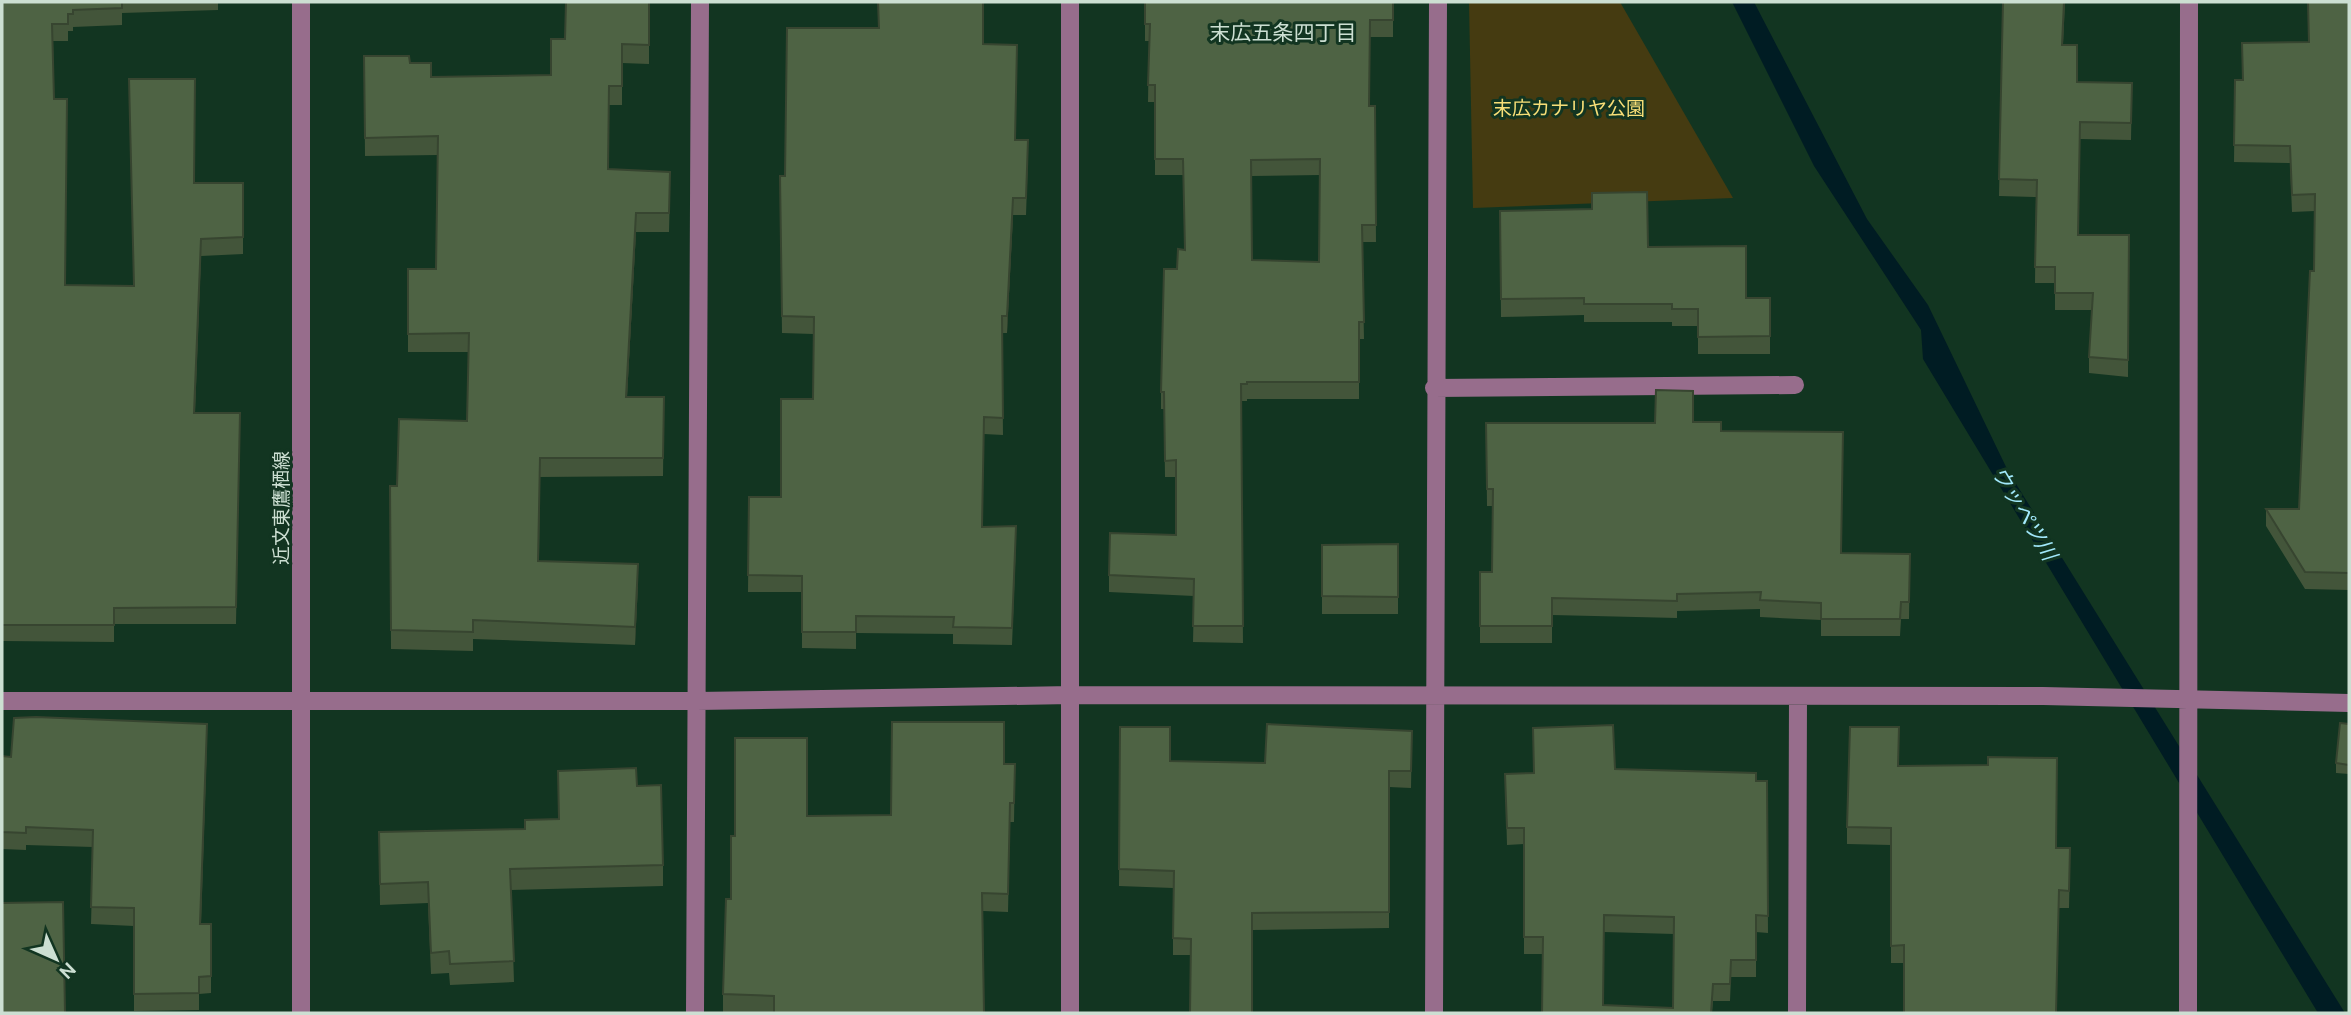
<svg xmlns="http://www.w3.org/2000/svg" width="2351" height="1015" font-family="Ubuntu,'Noto Sans JP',sans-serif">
  <rect width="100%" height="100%" fill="#123521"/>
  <path fill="#453b11" d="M 1469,2 L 1620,2 L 1733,198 L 1473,208 Z"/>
  <path fill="#001c23" d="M 1732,2 L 1754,2 L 1867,219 L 1928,305 L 2008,471 L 2345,1013 L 2318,1013 L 1923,359 L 1921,330 L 1814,166 Z"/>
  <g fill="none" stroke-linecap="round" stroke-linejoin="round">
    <path stroke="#976d8c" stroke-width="18" d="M 301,2 L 301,1013
      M 1434,388 L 1795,385
      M 2,701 L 697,701 L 1071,695 L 2043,696 L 2349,703
      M 695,1013 L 700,2
      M 1070,1013 L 1070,2
      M 1434,1013 L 1438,2
      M 1797,1013 L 1798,696
      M 2188,1013 L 2189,2"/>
  </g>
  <path fill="#43553a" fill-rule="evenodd" d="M 2,2 L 218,2 L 218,10 L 122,13 L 122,25 L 73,27 L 73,31 L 68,31 L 68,41 L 53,41 L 54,99 L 65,285 L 133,286 L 194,183 L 243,183 L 243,254 L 201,256 L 195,413 L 240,413 L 236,624 L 114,624 L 114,642 L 2,641 Z
    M 649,2 L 649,64 L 622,63 L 622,105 L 609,105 L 608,169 L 670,190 L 669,232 L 636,232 L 627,397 L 664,397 L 663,476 L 540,477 L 539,561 L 638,583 L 635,645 L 473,639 L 473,651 L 391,649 L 390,486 L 397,486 L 467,421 L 469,352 L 408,352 L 408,269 L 436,269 L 438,155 L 365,156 L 364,56 L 410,63 L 431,77 L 551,75 Z
    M 1145,2 L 1393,2 L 1393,37 L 1370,37 L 1369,106 L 1375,106 L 1376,242 L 1362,242 L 1364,339 L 1359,339 L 1359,399 L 1247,399 L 1247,401 L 1241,401 L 1243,643 L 1193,642 L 1194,596 L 1109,592 L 1109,575 L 1176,535 L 1176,477 L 1165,477 L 1164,409 L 1161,409 L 1161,392 L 1177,269 L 1185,250 L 1183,175 L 1155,175 L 1155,102 L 1148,102 L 1149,41 L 1145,41 ZM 1320,175 L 1319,262 L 1252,260 L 1251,176 Z
    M 2003,2 L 2065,2 L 2063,45 L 2077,82 L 2132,83 L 2131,140 L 2080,139 L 2078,235 L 2129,235 L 2128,377 L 2089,373 L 2089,357 L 2092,310 L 2055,310 L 2055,283 L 2035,283 L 2036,197 L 1999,196 Z
    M 2349,2 L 2349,590 L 2305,589 L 2266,526 L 2266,509 L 2299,509 L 2314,271 L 2315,211 L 2292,212 L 2290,163 L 2234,162 L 2235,80 L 2243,80 L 2308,42 Z
    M 983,44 L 1015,140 L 1028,157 L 1026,215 L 1013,215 L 1007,333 L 1002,333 L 1003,435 L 984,434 L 982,527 L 1016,543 L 1012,645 L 953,644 L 953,634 L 856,633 L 856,649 L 802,648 L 802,592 L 748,592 L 749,497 L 781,497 L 813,399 L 813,334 L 782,333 L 780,176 L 785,176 Z
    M 1500,211 L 1648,247 L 1746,298 L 1770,298 L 1770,354 L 1698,354 L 1698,326 L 1672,326 L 1672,322 L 1584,322 L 1584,315 L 1501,317 Z
    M 1693,422 L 1721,431 L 1842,553 L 1910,554 L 1909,619 L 1901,619 L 1900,636 L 1821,636 L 1821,620 L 1760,617 L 1760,609 L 1677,611 L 1677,618 L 1552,615 L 1552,643 L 1480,643 L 1480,572 L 1492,572 L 1493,506 L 1487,506 L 1486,423 Z
    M 1398,544 L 1398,614 L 1322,614 L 1322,545 Z
    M 2349,724 L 2349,774 L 2336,773 L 2336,763 Z
    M 1120,727 L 1170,761 L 1265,763 L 1412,731 L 1411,788 L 1389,787 L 1389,928 L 1252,930 L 1191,955 L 1173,955 L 1173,888 L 1119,886 Z
    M 207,741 L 201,924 L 211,924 L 211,993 L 199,994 L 199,1010 L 134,1011 L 134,926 L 91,924 L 93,847 L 26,845 L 26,850 L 2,849 L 2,756 L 11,757 Z
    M 1004,764 L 1015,764 L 1014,822 L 1010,822 L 1008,912 L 983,911 L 984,1013 L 751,1013 L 723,1012 L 723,994 L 731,899 L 807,816 L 891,815 Z
    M 1898,766 L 2056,848 L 2070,865 L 2069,908 L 2059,908 L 1904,963 L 1891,963 L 1891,845 L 1847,844 L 1847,827 Z
    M 1615,769 L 1767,781 L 1768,933 L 1756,932 L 1756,977 L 1731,977 L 1730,1001 L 1713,1001 L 1712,1013 L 1542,1013 L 1542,954 L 1524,954 L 1524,844 L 1507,845 L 1505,774 ZM 1604,932 L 1674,934 L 1673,1008 L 1603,1005 Z
    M 637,786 L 663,865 L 663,886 L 511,890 L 514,982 L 450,985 L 449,973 L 431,974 L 428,903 L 380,905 L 379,832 L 525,829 L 559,819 Z"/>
  <path fill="#374530" d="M 1013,198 L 1013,215 L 1007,333 L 1007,316 Z
    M 636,213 L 636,232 L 626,416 L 626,397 Z
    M 201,239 L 201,256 L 194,429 L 194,413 Z
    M 638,564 L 638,583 L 635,645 L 635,627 Z
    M 207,724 L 207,741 L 200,941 L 200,924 Z"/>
  <path fill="#4e6344" stroke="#374530" stroke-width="2" fill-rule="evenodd" d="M 2,2 L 122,2 L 122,8 L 73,10 L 73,14 L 68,14 L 68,24 L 52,24 L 54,99 L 67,99 L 65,285 L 134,286 L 129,79 L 195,79 L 194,183 L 243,183 L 243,237 L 201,239 L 194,413 L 240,413 L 236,607 L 114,608 L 114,625 L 2,625 Z
    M 566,2 L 649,2 L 649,45 L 622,44 L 622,86 L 609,86 L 608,169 L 670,172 L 669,213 L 636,213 L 626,397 L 664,397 L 663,458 L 540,458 L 538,561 L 638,564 L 635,627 L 473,620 L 473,632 L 391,630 L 390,486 L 397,486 L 399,419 L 467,421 L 469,333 L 408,334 L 408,269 L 436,269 L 438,136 L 365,138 L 364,56 L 409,56 L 410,63 L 431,63 L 431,77 L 551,75 L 551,39 L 565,39 Z
    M 878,2 L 983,2 L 983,44 L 1017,45 L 1015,140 L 1028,140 L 1026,198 L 1013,198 L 1007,316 L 1002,316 L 1003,418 L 984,417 L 982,527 L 1016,526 L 1012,628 L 953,627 L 954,617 L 856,616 L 856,632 L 802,632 L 802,576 L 748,575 L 749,497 L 781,497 L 781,399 L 813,399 L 814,317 L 782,316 L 780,176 L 785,176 L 787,28 L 879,28 Z
    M 1145,2 L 1393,2 L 1393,20 L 1370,20 L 1369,106 L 1375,106 L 1376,225 L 1362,225 L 1364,322 L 1359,322 L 1359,382 L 1247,382 L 1247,384 L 1241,384 L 1243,626 L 1193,626 L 1194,579 L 1109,575 L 1110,533 L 1176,535 L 1176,460 L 1165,461 L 1164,392 L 1161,392 L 1164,269 L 1177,269 L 1178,249 L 1185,250 L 1183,159 L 1155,159 L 1155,85 L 1148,85 L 1150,24 L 1145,24 ZM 1320,159 L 1319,262 L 1252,260 L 1251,160 Z
    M 2003,2 L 2064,2 L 2062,45 L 2077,45 L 2077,82 L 2132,83 L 2131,123 L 2080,122 L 2078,235 L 2129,235 L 2128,360 L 2089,357 L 2093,293 L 2055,293 L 2055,267 L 2035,267 L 2037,180 L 1999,179 Z
    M 2308,2 L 2349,2 L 2349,573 L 2305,572 L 2266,509 L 2299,509 L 2310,271 L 2314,271 L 2315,194 L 2292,195 L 2290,146 L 2234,145 L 2235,80 L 2243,80 L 2242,43 L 2309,42 Z
    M 1647,192 L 1648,247 L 1746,246 L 1746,298 L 1770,298 L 1770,336 L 1698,337 L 1698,309 L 1672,309 L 1672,304 L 1584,304 L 1584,298 L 1501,299 L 1500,211 L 1592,209 L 1592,193 Z
    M 1656,390 L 1693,391 L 1693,422 L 1721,422 L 1721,431 L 1843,432 L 1841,553 L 1910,554 L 1909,602 L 1901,602 L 1900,619 L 1821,619 L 1821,603 L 1760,600 L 1761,592 L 1677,594 L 1677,601 L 1552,598 L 1552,626 L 1480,626 L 1480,572 L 1492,572 L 1493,489 L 1487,489 L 1486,423 L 1655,423 Z
    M 1398,544 L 1398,597 L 1322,596 L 1322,545 Z
    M 36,717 L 207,724 L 200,924 L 211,924 L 211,976 L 199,977 L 199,993 L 134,994 L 134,908 L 91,907 L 93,830 L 26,827 L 26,833 L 2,832 L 2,756 L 11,757 L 14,718 Z
    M 892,722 L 1004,722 L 1004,764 L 1015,764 L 1014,803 L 1010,803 L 1008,894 L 982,893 L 984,1013 L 774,1013 L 774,996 L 723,994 L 726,899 L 731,899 L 731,836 L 735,836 L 735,738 L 807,738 L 807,816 L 891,815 Z
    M 2340,723 L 2349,724 L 2349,765 L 2336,763 Z
    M 1267,724 L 1412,731 L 1411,771 L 1389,771 L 1389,912 L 1252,913 L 1252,1013 L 1190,1013 L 1191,939 L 1173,938 L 1174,871 L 1119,869 L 1120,727 L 1170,727 L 1170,761 L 1265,763 Z
    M 1613,725 L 1615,769 L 1756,773 L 1756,781 L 1767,781 L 1768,916 L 1756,915 L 1756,960 L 1731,960 L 1730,984 L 1713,984 L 1711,1013 L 1542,1013 L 1543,937 L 1524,937 L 1524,828 L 1507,828 L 1505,774 L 1534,773 L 1533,728 ZM 1604,915 L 1674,917 L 1673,1008 L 1603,1005 Z
    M 1850,727 L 1899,727 L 1898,766 L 1988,765 L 1988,757 L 2057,758 L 2056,848 L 2070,848 L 2069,891 L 2059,890 L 2056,1013 L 1904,1013 L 1904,945 L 1891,946 L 1891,828 L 1847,827 Z
    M 636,768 L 637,786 L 661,785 L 663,865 L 510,869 L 514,961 L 450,964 L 449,951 L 431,953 L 428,882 L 380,884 L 379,832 L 525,829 L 525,820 L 559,819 L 558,771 Z
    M 63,902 L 65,1013 L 2,1013 L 2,903 Z"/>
  <g text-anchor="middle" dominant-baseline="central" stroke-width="6" stroke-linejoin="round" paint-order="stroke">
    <g font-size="19" fill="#f7de77" stroke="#123521">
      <text x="1569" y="108">末広カナリヤ公園</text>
    </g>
    <g font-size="19" fill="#ccdfd2" stroke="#123521">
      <text transform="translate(281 508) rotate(-90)">近文東鷹栖線</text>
    </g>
    <g font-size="21" fill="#ccdfd2" stroke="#123521">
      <text x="1283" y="32">末広五条四丁目</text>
    </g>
    <g font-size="21" font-style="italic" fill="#a2e9fc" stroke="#123521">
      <text transform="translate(2025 513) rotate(59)">ウッペツ川</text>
    </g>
  </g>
  <rect width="2351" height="1015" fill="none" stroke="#ccdfd2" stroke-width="7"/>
  <g transform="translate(56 959) rotate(135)" stroke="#123521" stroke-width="5" paint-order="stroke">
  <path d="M0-5L12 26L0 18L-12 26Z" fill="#ccdfd2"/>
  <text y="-10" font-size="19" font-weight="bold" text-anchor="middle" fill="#ccdfd2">N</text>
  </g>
</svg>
